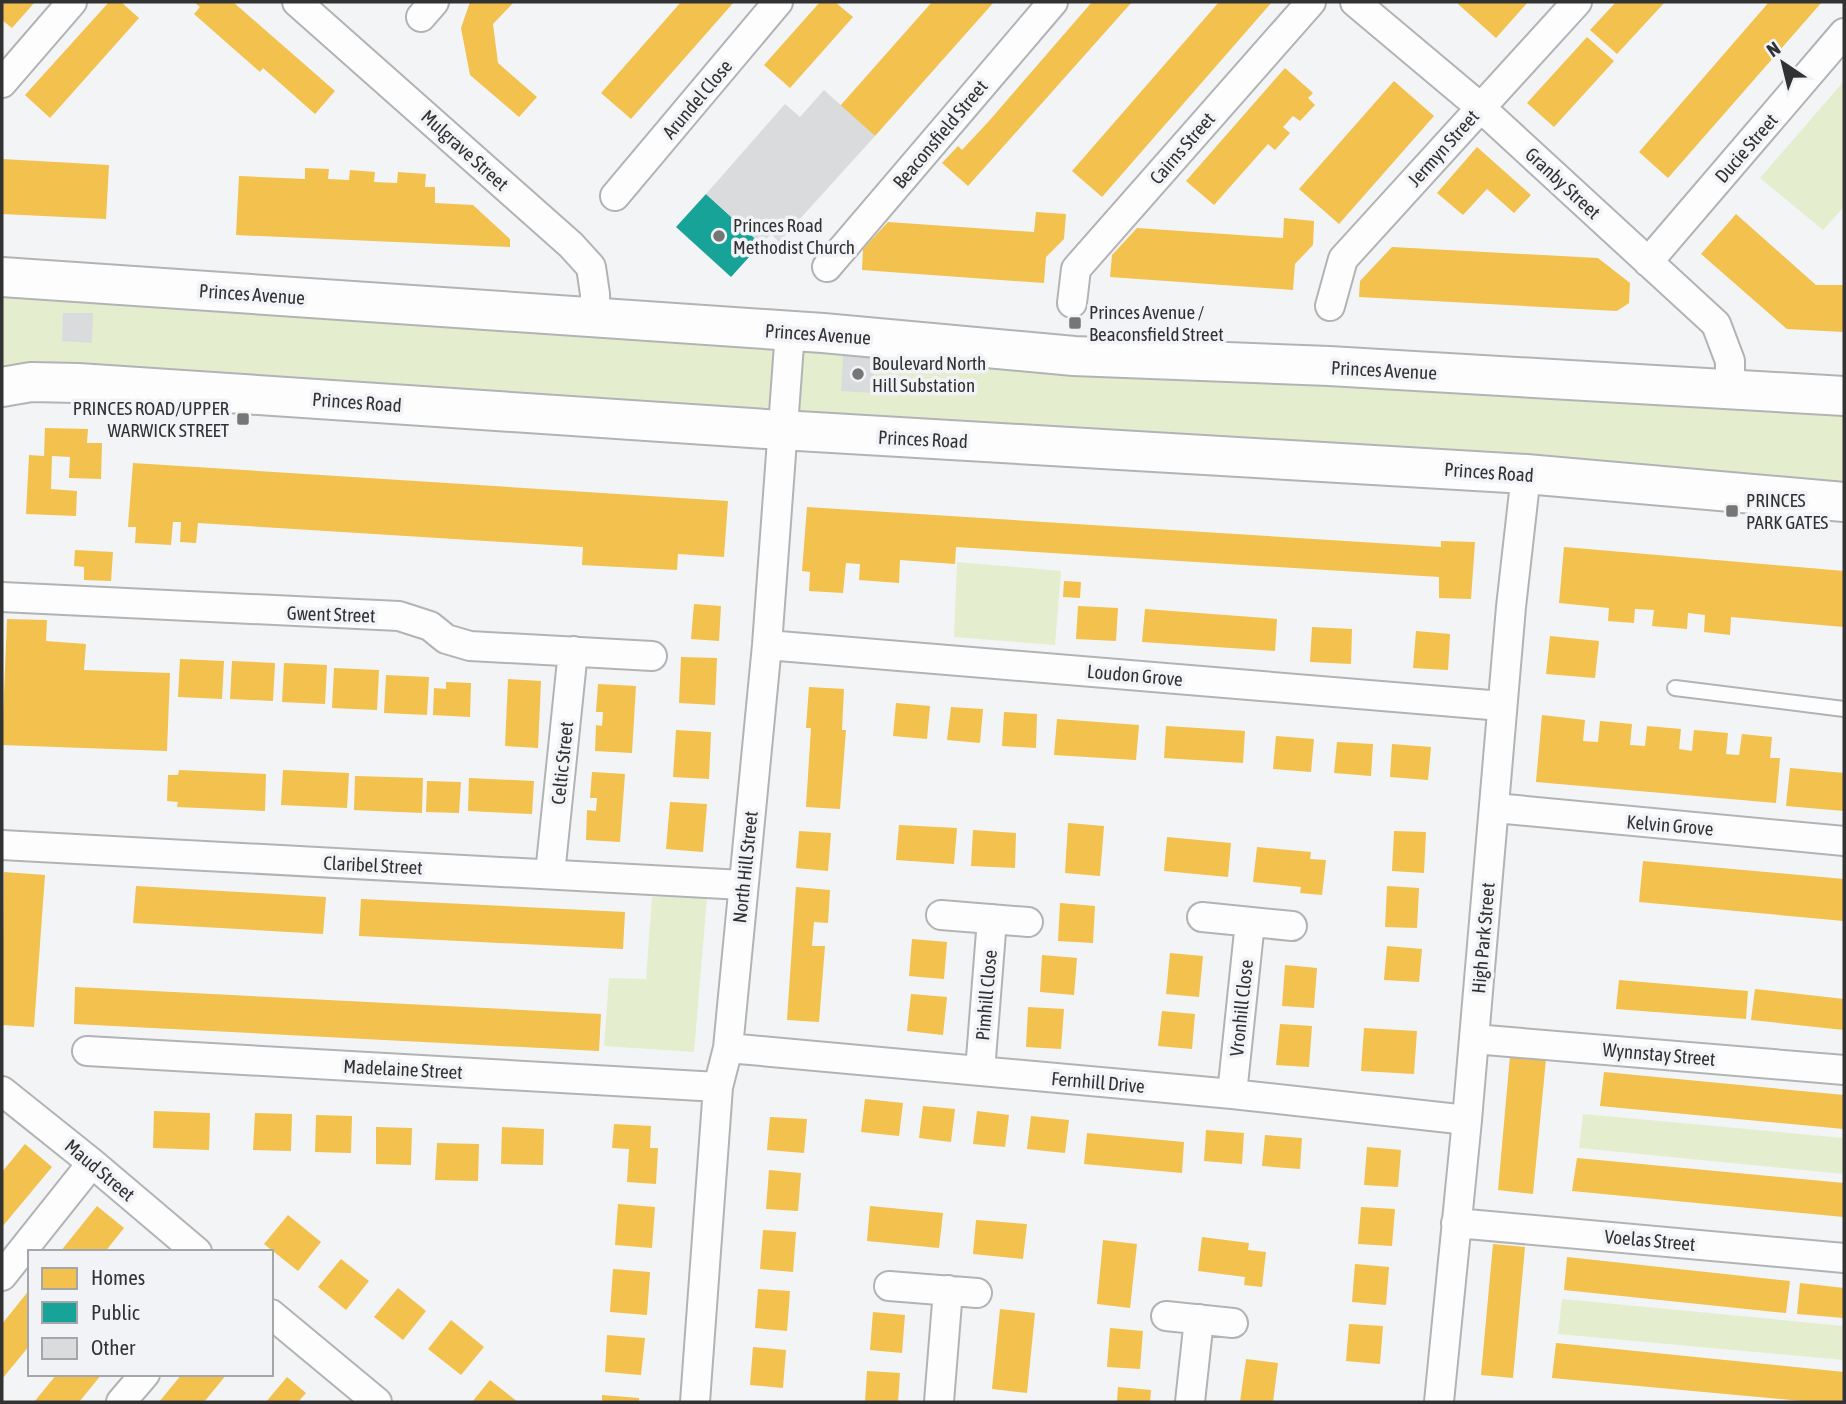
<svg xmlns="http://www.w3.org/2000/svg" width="1846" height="1404" font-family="'Asap Condensed',sans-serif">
  <rect width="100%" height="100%" fill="#f3f4f5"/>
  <path fill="#e5edcf" d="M 1844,81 L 1844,207 L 1823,230 L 1760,178 Z
    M 2,277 L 1844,396 L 1844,502 L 2,387 Z
    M 957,562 L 1061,571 L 1055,645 L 954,637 Z
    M 652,897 L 707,898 L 694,1052 L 604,1046 L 609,978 L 646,979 Z
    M 1583,1114 L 1844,1138 L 1844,1174 L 1579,1148 Z
    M 1562,1299 L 1844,1326 L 1844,1360 L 1558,1334 Z"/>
  <path fill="#f2c14e" d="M 2,2 L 35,2 L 12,28 L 2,20 Z
    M 109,2 L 121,2 L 139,18 L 50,118 L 25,95 Z
    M 194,2 L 233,2 L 335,91 L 315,114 L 263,68 L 260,72 L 194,14 L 200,7 Z
    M 470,2 L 514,2 L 493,24 L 498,63 L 537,97 L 519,117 L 470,75 L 461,28 Z
    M 681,2 L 734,2 L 631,119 L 601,93 Z
    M 820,2 L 835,2 L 853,17 L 790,88 L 764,65 Z
    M 932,2 L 994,2 L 875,136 L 840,106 Z
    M 1092,2 L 1132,2 L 968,186 L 942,163 L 958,146 L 962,150 L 989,121 Z
    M 1219,2 L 1272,2 L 1102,197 L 1072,171 Z
    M 1459,2 L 1528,2 L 1496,38 L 1458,4 Z
    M 1616,2 L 1665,2 L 1617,54 L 1590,30 Z
    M 1769,2 L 1822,2 L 1668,178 L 1639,152 Z
    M 1587,37 L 1614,61 L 1554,127 L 1527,103 Z
    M 1285,68 L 1313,93 L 1308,98 L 1315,105 L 1300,121 L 1293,116 L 1283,127 L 1290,133 L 1275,150 L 1268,144 L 1214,205 L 1186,181 Z
    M 1394,81 L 1434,116 L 1339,224 L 1299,189 Z
    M 1477,147 L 1531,195 L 1514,213 L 1487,189 L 1463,215 L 1437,193 Z
    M 2,159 L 109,165 L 106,219 L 2,214 Z
    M 305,168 L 329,169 L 328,179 L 349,180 L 350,170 L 375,172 L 374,182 L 397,183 L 398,172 L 426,174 L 425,187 L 435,187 L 435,203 L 473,205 L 510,239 L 510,247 L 236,235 L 239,176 L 305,179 Z
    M 1036,212 L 1066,214 L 1064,239 L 1046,257 L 1044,283 L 862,270 L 863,249 L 888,222 L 1034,232 Z
    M 1736,214 L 1816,285 L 1844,285 L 1844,332 L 1787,329 L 1701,254 Z
    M 1284,218 L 1314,221 L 1313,245 L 1295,264 L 1293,290 L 1110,277 L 1112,255 L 1137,228 L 1283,238 Z
    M 1392,247 L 1598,258 L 1630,283 L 1629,303 L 1617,311 L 1359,297 L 1360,281 Z
    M 45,428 L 88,429 L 87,443 L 102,443 L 101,479 L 69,478 L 70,457 L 52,456 L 51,489 L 77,491 L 76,516 L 26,514 L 29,455 L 44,456 Z
    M 133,463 L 728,501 L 724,557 L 678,554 L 677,570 L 582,565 L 583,547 L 198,523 L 196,543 L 180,542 L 181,522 L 173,522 L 171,545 L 135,543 L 136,527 L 128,527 Z
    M 807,507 L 1441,547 L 1441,541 L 1475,542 L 1471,599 L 1439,598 L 1439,577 L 956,547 L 955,564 L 900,560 L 899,583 L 859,580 L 860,564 L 846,563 L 843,593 L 809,591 L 810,572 L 802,571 Z
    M 1564,547 L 1844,571 L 1844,627 L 1731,617 L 1730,635 L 1704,632 L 1705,615 L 1688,613 L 1687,629 L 1652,626 L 1654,610 L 1635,609 L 1634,623 L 1608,621 L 1609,608 L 1559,603 Z
    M 75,550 L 113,552 L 111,581 L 84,580 L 84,567 L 74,566 Z
    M 1064,581 L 1081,582 L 1080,598 L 1063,597 Z
    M 694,604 L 721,606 L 719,641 L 691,639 Z
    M 1078,606 L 1118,608 L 1116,641 L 1076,639 Z
    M 1145,609 L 1277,619 L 1275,651 L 1142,642 Z
    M 7,619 L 47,620 L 46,641 L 86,644 L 84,670 L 170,673 L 167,751 L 2,745 Z
    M 1312,627 L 1352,629 L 1351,664 L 1310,662 Z
    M 1416,631 L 1450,634 L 1448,670 L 1413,668 Z
    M 1550,636 L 1599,641 L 1595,678 L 1546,674 Z
    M 681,657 L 717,658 L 715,705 L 679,703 Z
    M 180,659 L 224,661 L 222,699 L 178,697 Z
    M 232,661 L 275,663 L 273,701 L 230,699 Z
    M 284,663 L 327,665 L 325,704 L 282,702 Z
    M 334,668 L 379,670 L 377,710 L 332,708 Z
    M 386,675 L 429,677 L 427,715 L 384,713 Z
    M 508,679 L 541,681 L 538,748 L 505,746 Z
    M 446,682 L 471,683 L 470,717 L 433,715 L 434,688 L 446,689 Z
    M 598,684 L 636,686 L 632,753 L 595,751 L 596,725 L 602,726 L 603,712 L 596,712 Z
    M 809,687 L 844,689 L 842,730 L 846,730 L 840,809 L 806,807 L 811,728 L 806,728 Z
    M 896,703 L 930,706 L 927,739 L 893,736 Z
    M 951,707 L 983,709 L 980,743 L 947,740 Z
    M 1004,712 L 1037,714 L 1036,748 L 1002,746 Z
    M 1542,715 L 1585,720 L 1583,741 L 1598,742 L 1600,721 L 1632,724 L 1630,745 L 1645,746 L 1647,726 L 1681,729 L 1679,749 L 1692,751 L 1694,730 L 1728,733 L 1726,754 L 1739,755 L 1742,734 L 1772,737 L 1770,758 L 1780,758 L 1776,803 L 1536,782 Z
    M 1057,719 L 1139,725 L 1136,760 L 1054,755 Z
    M 1166,726 L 1245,731 L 1243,763 L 1164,758 Z
    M 676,730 L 711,732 L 709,779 L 673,777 Z
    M 1276,736 L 1314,739 L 1311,772 L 1273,769 Z
    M 1337,742 L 1373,744 L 1371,776 L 1334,773 Z
    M 1392,744 L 1431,747 L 1428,780 L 1390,777 Z
    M 1790,768 L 1844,773 L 1844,811 L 1786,806 Z
    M 179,770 L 266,774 L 265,811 L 177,807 L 178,802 L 167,801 L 168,775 L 178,775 Z
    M 283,770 L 349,773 L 347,808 L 281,805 Z
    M 592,772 L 625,774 L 620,842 L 586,840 L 587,810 L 596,811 L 597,798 L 590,798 Z
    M 355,776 L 423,778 L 422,813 L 354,810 Z
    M 469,778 L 534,781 L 532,814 L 468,811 Z
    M 427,781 L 461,782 L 459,813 L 426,812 Z
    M 670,802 L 707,804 L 703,852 L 666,849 Z
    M 1068,823 L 1104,826 L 1100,876 L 1065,873 Z
    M 899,825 L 957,828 L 954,864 L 896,860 Z
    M 973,830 L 1016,833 L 1015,868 L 971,866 Z
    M 799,831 L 831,833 L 828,871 L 796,868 Z
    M 1394,831 L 1426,832 L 1424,873 L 1392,871 Z
    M 1167,837 L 1231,843 L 1228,877 L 1164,871 Z
    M 1257,847 L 1311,852 L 1310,859 L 1326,860 L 1322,895 L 1300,893 L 1301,887 L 1253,882 Z
    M 1643,861 L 1844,879 L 1844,921 L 1639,902 Z
    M 4,872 L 45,875 L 34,1027 L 2,1025 Z
    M 136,886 L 326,897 L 323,934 L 133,923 Z
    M 1387,886 L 1419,888 L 1417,928 L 1385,927 Z
    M 796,887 L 830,890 L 828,923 L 814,922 L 812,946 L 825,946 L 819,1022 L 787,1020 Z
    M 361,899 L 625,912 L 623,949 L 359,936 Z
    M 1060,903 L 1095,906 L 1093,943 L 1058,941 Z
    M 912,939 L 947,942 L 944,979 L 909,976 Z
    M 1387,946 L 1422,949 L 1419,982 L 1384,980 Z
    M 1170,953 L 1203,956 L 1199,997 L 1166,994 Z
    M 1042,955 L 1077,958 L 1074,995 L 1040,992 Z
    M 1285,965 L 1317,968 L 1314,1008 L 1282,1006 Z
    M 1619,980 L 1748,991 L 1746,1019 L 1616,1009 Z
    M 75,987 L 601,1014 L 599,1051 L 74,1024 Z
    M 1755,989 L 1844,999 L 1844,1030 L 1751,1020 Z
    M 911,994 L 947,997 L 943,1035 L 907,1031 Z
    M 1028,1007 L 1064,1009 L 1061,1049 L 1026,1047 Z
    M 1162,1011 L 1195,1014 L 1192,1049 L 1158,1046 Z
    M 1280,1024 L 1312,1026 L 1309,1067 L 1276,1065 Z
    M 1364,1028 L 1417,1031 L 1414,1074 L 1361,1071 Z
    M 1510,1056 L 1546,1059 L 1533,1194 L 1498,1190 Z
    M 1604,1072 L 1844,1095 L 1844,1129 L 1600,1106 Z
    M 865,1099 L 903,1103 L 899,1136 L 861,1132 Z
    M 923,1106 L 955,1109 L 951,1142 L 919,1138 Z
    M 154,1111 L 210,1113 L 209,1150 L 153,1148 Z
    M 977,1111 L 1009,1115 L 1005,1147 L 973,1144 Z
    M 255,1113 L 292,1114 L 291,1151 L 253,1150 Z
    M 316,1115 L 352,1116 L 351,1153 L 315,1152 Z
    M 1031,1116 L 1069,1120 L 1065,1153 L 1027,1149 Z
    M 770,1117 L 807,1119 L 804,1153 L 767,1150 Z
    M 614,1124 L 651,1126 L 650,1148 L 658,1148 L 656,1184 L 627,1182 L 629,1149 L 612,1148 Z
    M 376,1127 L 412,1128 L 411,1165 L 376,1164 Z
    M 502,1127 L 544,1129 L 543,1165 L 501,1164 Z
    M 1206,1130 L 1244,1133 L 1242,1164 L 1204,1161 Z
    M 1087,1133 L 1184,1142 L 1182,1173 L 1084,1164 Z
    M 1265,1135 L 1302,1138 L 1300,1169 L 1262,1166 Z
    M 437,1143 L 479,1144 L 478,1181 L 435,1180 Z
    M 25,1144 L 52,1167 L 2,1227 L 2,1172 Z
    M 1367,1147 L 1401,1150 L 1398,1187 L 1364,1185 Z
    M 1577,1158 L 1844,1183 L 1844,1217 L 1572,1191 Z
    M 769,1170 L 801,1173 L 798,1211 L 766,1209 Z
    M 618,1204 L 655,1207 L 652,1248 L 615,1245 Z
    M 97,1206 L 124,1228 L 112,1243 L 105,1252 L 60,1252 Z
    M 870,1206 L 943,1213 L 939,1248 L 867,1241 Z
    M 1361,1207 L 1395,1209 L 1392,1246 L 1358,1244 Z
    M 288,1215 L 321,1242 L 298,1271 L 264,1244 Z
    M 976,1220 L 1027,1224 L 1023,1259 L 973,1254 Z
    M 763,1230 L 796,1232 L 793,1272 L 760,1269 Z
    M 1202,1237 L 1249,1243 L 1248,1250 L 1266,1252 L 1262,1287 L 1244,1285 L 1245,1277 L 1198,1271 Z
    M 1103,1240 L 1137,1244 L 1130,1308 L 1097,1304 Z
    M 1493,1244 L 1525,1247 L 1513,1378 L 1481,1375 Z
    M 1567,1257 L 1790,1281 L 1786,1313 L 1564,1290 Z
    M 341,1259 L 369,1281 L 346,1310 L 318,1287 Z
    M 1355,1264 L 1389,1267 L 1386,1305 L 1352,1302 Z
    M 613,1269 L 650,1272 L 647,1315 L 610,1312 Z
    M 1800,1283 L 1844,1288 L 1844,1318 L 1797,1314 Z
    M 398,1288 L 426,1311 L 403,1340 L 374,1317 Z
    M 30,1289 L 30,1345 L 2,1379 L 2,1324 Z
    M 758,1289 L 790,1291 L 787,1331 L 755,1328 Z
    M 1000,1309 L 1035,1313 L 1027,1393 L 992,1389 Z
    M 873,1312 L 905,1315 L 902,1353 L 870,1350 Z
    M 451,1320 L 484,1347 L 461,1375 L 428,1349 Z
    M 1349,1324 L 1383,1326 L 1380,1364 L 1346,1361 Z
    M 1110,1328 L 1143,1331 L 1140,1369 L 1107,1367 Z
    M 607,1335 L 645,1338 L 641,1375 L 605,1372 Z
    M 1556,1343 L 1844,1372 L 1844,1402 L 1813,1402 L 1552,1378 Z
    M 753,1347 L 786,1350 L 783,1388 L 750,1385 Z
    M 1246,1359 L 1278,1363 L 1273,1402 L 1240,1402 Z
    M 867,1371 L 900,1373 L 898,1402 L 865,1402 Z
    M 57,1374 L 102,1374 L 79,1402 L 34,1402 Z
    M 182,1374 L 227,1374 L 204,1402 L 159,1402 Z
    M 287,1377 L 306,1393 L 298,1402 L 266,1402 Z
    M 490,1380 L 518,1402 L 472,1402 Z
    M 1118,1387 L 1151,1390 L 1150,1402 L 1117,1402 Z
    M 602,1395 L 639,1398 L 639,1402 L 602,1402 Z"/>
  <path fill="#17a398" d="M 706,194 L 761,244 L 731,277 L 676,227 Z"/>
  <path fill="#dadbdc" d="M 824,90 L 875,136 L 779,242 L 771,234 L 761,244 L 706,194 L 785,104 L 800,117 Z
    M 63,313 L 93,313 L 92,343 L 62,341 Z
    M 843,355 L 876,357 L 873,393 L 841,391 Z"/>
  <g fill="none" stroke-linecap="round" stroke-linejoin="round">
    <g stroke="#b2b3b4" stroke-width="18">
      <path id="lane" d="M 1675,688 L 1844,709"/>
    </g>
    <g stroke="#b2b3b4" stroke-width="32">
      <path id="street" d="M 297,2 L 571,245 L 591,267 L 595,294 L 595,319
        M 1355,2 L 1480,107 L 1716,324 L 1730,361 L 1730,389
        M 421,17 L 434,2
        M 2,83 L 72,2
        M 615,196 L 778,2
        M 1648,262 L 1844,33
        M 827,267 L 1053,2
        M 1072,303 L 1076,269 L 1311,2
        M 1330,306 L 1343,259 L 1577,2
        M 2,597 L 399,616 L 430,626 L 446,639 L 470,646 L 652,656
        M 767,645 L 1502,706
        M 1495,808 L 1844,841
        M 2,845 L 743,885
        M 550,874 L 573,651
        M 941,915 L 1028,922
        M 1202,917 L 1292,926
        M 1474,1039 L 1844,1070
        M 728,1048 L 1232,1094 L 1467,1120
        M 87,1051 L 718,1087
        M 980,1071 L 992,919
        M 2,1091 L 92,1163 L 197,1252
        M 1232,1094 L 1250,922
        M 1456,1223 L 1844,1258
        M 2,1276 L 92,1163
        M 889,1286 L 977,1293
        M 271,1314 L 377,1402
        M 1166,1316 L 1233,1323
        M 121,1402 L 145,1374
        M 695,1402 L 718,1087 L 728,1048 L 767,645 L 790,331
        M 939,1402 L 948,1290
        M 1190,1402 L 1199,1319
        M 1439,1402 L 1467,1120 L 1511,607 L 1526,474"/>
    </g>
    <g stroke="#b2b3b4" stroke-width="42">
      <path id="secondary" d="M 2,277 L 823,333 L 1074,356 L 1329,366 L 1844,396
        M 2,387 L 31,382 L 78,383 L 781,430 L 1526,474 L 1844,502"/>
    </g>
    <use href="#lane" stroke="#fdfdfe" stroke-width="14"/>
    <use href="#street" stroke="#fdfdfe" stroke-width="28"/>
    <use href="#secondary" stroke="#fdfdfe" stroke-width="38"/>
  </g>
  <g fill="#767677" stroke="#f2f3f6" stroke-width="2.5">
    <circle cx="719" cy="236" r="7"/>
    <rect x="1068" y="316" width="14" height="14" rx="3.5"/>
    <circle cx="858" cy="374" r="7"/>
    <rect x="236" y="412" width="14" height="14" rx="3.5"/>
    <rect x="1725" y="504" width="14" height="14" rx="3.5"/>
  </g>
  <g text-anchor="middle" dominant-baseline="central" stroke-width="7" stroke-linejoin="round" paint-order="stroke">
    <g font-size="19" fill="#323233" stroke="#f2f3f6">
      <text transform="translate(697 99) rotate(-50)">Arundel Close</text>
      <text transform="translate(940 134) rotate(-50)">Beaconsfield Street</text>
      <text transform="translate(1182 148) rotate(-49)">Cairns Street</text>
      <text transform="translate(1443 148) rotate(-48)">Jermyn Street</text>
      <text transform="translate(1746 148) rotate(-49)">Ducie Street</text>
      <text transform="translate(465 150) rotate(42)">Mulgrave Street</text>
      <text transform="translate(1563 183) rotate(43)">Granby Street</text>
      <text transform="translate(252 294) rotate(4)">Princes Avenue</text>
      <text transform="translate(818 334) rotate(4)">Princes Avenue</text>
      <text transform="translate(1384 370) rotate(3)">Princes Avenue</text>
      <text transform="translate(357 402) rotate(4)">Princes Road</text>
      <text transform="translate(923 439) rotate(3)">Princes Road</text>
      <text transform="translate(1489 472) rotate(4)">Princes Road</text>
      <text transform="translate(331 614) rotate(2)">Gwent Street</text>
      <text transform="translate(1135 675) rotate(5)">Loudon Grove</text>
      <text transform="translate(562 763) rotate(-84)">Celtic Street</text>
      <text transform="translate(1670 825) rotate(5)">Kelvin Grove</text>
      <text transform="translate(373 865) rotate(3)">Claribel Street</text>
      <text transform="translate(745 867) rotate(-84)">North Hill Street</text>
      <text transform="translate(1483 938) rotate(-85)">High Park Street</text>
      <text transform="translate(986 995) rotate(-85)">Pimhill Close</text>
      <text transform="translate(1241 1008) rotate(-84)">Vronhill Close</text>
      <text transform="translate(1659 1054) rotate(5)">Wynnstay Street</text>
      <text transform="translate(403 1069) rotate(3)">Madelaine Street</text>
      <text transform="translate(1098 1082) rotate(5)">Fernhill Drive</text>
      <text transform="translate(100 1170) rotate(40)">Maud Street</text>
      <text transform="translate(1650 1240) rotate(5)">Voelas Street</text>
    </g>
    <g font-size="19" fill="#323233" stroke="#f2f3f6" text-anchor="start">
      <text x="733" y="225">Princes Road<tspan x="733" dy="22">Methodist Church</tspan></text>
      <text x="1089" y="312">Princes Avenue /<tspan x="1089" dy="22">Beaconsfield Street</tspan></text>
      <text x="872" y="363">Boulevard North<tspan x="872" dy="22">Hill Substation</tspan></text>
      <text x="229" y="408" text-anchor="end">PRINCES ROAD/UPPER<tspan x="229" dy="22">WARWICK STREET</tspan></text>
      <text x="1746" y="500">PRINCES<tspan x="1746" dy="22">PARK GATES</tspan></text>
    </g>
  </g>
  <rect width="1846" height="1404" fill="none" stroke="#323233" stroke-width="7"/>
  <rect x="28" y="1250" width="245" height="126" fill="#f2f3f6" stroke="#a5a6a8" stroke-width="2"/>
  <rect x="42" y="1268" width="35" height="21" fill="#f2c14e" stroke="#a5a6a8" stroke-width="2"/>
  <text x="91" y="1285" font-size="21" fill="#323233">Homes</text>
  <rect x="42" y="1302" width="35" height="21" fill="#17a398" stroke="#a5a6a8" stroke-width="2"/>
  <text x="91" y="1320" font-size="21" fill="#323233">Public</text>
  <rect x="42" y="1338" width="35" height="21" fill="#dadbdc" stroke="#a5a6a8" stroke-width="2"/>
  <text x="91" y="1355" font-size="21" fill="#323233">Other</text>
  <g transform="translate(1783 63) rotate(325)" stroke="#f2f3f6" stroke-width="5" paint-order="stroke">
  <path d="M0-5L12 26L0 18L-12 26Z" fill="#323233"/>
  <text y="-10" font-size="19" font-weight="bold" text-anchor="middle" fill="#323233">N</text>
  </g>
</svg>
